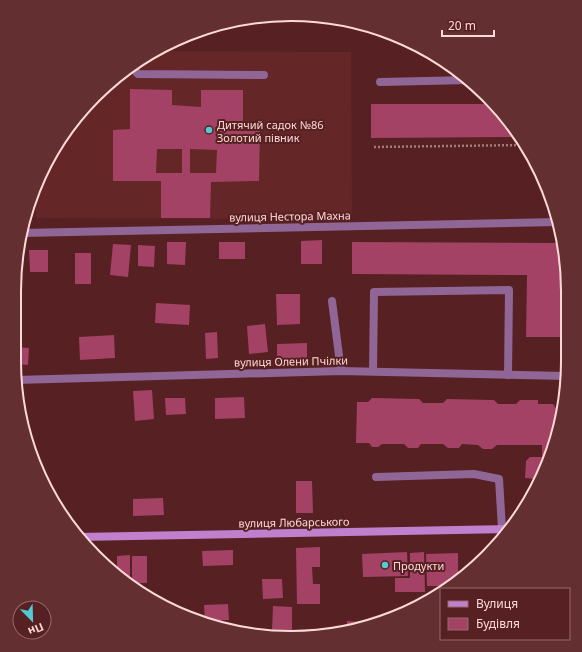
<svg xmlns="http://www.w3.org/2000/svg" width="582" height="652" font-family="'Noto Sans',sans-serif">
  <rect width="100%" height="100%" fill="#572022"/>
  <path fill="#652628" d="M 155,51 L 351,52 L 352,219 L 36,218 L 35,195 L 51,152 L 83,108 L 123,71 Z"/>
  <path fill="#a34264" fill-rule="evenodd" d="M 130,89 L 172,90 L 172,105 L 201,107 L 201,90 L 243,90 L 243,131 L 260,131 L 259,181 L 211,182 L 210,218 L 161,218 L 161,181 L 113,181 L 113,130 L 130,129 ZM 157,149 L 182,149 L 182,173 L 156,173 ZM 190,149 L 217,150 L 216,173 L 190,173 Z
    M 371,104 L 494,104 L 511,123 L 520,137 L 371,138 Z
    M 322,240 L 322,264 L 301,264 L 301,241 Z
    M 167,242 L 186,242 L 185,265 L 167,264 Z
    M 219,242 L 245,242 L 245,259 L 219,259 Z
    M 352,242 L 563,243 L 567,275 L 562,275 L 561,337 L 526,337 L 527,275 L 352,274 Z
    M 113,244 L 131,245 L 128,277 L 110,275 Z
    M 138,245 L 155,246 L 154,267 L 138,266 Z
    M 29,250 L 48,250 L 48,272 L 30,272 Z
    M 75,253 L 91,253 L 91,284 L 75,284 Z
    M 276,294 L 300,294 L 300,324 L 277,325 Z
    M 156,303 L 190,305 L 189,325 L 155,323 Z
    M 265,324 L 268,352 L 249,354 L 247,326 Z
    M 217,332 L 218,358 L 206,359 L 205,333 Z
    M 114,335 L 115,358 L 80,360 L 79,337 Z
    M 307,343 L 307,361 L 277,362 L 277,344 Z
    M 15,347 L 29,348 L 28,365 L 14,364 Z
    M 152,390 L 154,419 L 135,421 L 133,391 Z
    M 244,397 L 245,418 L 215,419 L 215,398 Z
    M 165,398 L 185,398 L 186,414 L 166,415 Z
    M 372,398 L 419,399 L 423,403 L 443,403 L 447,399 L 494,400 L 498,404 L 516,404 L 520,400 L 538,400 L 538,404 L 553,404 L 557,410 L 560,410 L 560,422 L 559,432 L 539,483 L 536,479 L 525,478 L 526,461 L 530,457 L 542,457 L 542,445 L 497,445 L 492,449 L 483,449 L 478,445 L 462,444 L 459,448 L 448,448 L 443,444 L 421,444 L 418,448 L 408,448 L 404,444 L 382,444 L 378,447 L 372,447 L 369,443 L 356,443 L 357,402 L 368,402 Z
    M 296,481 L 312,481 L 313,513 L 296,513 Z
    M 163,498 L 164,515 L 133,516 L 133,499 Z
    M 320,547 L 320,567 L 312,567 L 313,584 L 320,584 L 320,604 L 297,604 L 296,548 Z
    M 233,550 L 233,565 L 203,566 L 202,551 Z
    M 407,552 L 408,576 L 363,577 L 362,554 Z
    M 424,552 L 425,592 L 395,592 L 395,578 L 410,578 L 410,553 Z
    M 458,553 L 458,582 L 451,586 L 427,586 L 426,554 Z
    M 130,555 L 130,579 L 121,579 L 117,575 L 117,556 Z
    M 132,556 L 147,556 L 147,583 L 132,583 Z
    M 262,579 L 282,579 L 283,598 L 263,599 Z
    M 228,604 L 229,620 L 205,621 L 204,605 Z
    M 273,606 L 292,607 L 292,631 L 272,630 Z
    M 347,621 L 359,622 L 359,629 L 347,631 Z"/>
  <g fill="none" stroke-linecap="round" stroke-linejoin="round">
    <path stroke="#a77979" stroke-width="2.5" stroke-dasharray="2 2" stroke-linecap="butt" d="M 374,147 L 525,145"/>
    <path stroke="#8f6696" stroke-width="8" d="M 131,66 L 138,74 L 264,75
      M 332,301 L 341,371
      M 373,371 L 374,292 L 509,290 L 508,375
      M 376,477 L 474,474 L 499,479 L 502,529"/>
    <path stroke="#8f6696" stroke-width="8" d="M 380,82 L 470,80
      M 21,233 L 559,222
      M 16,380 L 341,371 L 567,376"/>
    <path stroke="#c180ce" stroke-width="8" d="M 78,537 L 511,529"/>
  </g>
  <g fill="#51ccd4" stroke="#572022" stroke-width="1.5">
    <circle cx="209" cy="130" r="4"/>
    <circle cx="385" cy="565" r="4"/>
  </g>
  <g text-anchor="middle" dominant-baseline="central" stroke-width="4" stroke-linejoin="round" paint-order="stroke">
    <g font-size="11" fill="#fed9d7" stroke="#572022" text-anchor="start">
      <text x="217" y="124">Дитячий садок №86<tspan x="217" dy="13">Золотий півник</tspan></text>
      <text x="393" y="565">Продукти</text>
    </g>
    <g font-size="11" fill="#fed9d7" stroke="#572022">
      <text transform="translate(290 216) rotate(-1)">вулиця Нестора Махна</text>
      <text transform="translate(291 361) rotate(-1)">вулиця Олени Пчілки</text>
      <text transform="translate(294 522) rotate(-1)">вулиця Любарського</text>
    </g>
  </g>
  <path d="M0 0H582V652H0ZM291 21H291A270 270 0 0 1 561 291V361A270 270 0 0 1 291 631H291A270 270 0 0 1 21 361V291A270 270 0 0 1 291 21Z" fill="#642f30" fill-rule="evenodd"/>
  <path fill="none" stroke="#fed9d7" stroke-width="2" d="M291 21H291A270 270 0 0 1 561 291V361A270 270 0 0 1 291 631H291A270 270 0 0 1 21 361V291A270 270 0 0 1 291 21Z"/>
  <rect x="440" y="588" width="130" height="52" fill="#572022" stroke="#9a6a6a"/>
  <rect x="448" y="601" width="20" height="6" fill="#c180ce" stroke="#9a6a6a"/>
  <text x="476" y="608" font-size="12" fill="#fed9d7">Вулиця</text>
  <rect x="448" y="618" width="20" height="12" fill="#a34264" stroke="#9a6a6a"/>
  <text x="476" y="628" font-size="12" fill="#fed9d7">Будівля</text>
  <g transform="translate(32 620) rotate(157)"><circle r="19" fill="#572022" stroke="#9a6a6a"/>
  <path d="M0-3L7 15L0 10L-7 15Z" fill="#51ccd4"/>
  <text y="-6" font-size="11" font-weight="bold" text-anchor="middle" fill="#fed9d7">Пн</text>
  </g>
  <path d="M442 30v6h52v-6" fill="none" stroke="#fed9d7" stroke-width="2"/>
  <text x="448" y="30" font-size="12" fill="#fed9d7" stroke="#572022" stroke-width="3" paint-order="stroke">20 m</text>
</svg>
